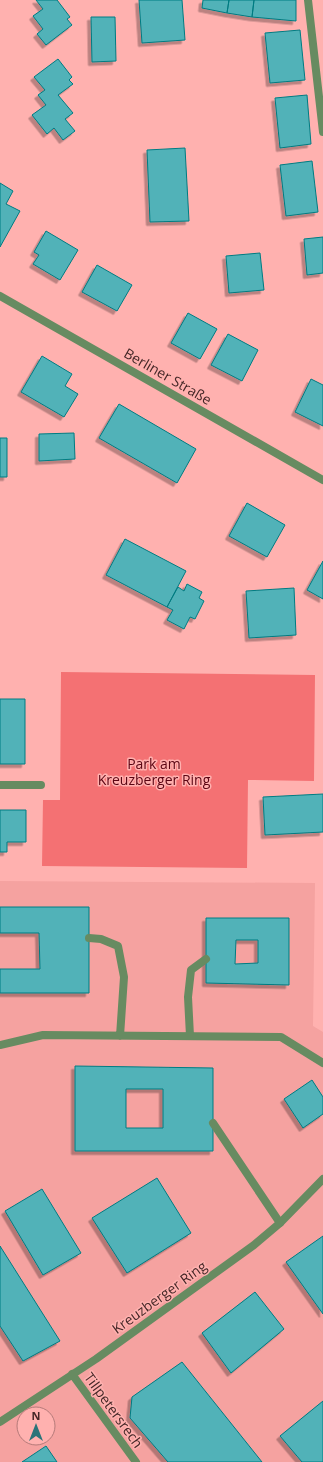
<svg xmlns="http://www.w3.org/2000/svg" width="323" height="1462" font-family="'Open Sans',sans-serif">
  <defs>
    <filter id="shadow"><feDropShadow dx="-3.5" dy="3.5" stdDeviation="0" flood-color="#0004"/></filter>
  </defs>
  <rect width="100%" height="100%" fill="#ffb1af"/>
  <path fill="#f5a2a0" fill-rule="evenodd" d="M 0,881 L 315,883 L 313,1026 L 323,1032 L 323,1462 L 0,1462 ZM 24,1414 L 48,1414 L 48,1438 L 24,1438 Z"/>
  <path fill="#f47173" d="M 61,672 L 315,675 L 314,781 L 248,780 L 247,868 L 42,866 L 43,800 L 60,800 Z"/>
  <path fill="#51b2b8" stroke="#007c82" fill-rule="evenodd" filter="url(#shadow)" d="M 36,0 L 57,0 L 70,17 L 67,19 L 72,25 L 46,45 L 37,34 L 43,29 L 33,16 L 43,9 Z
    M 139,0 L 182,0 L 185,40 L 142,43 Z
    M 203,0 L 229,0 L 227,13 L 202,8 Z
    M 229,0 L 254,0 L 252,17 L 227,13 Z
    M 254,0 L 296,0 L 296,21 L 252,17 Z
    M 91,17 L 115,17 L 116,61 L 92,62 Z
    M 300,30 L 305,80 L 270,83 L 265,33 Z
    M 58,59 L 72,77 L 69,80 L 73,84 L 58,95 L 73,113 L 65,119 L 75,131 L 63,140 L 54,128 L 47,134 L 32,115 L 46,105 L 38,95 L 45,90 L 34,77 Z
    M 307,95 L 311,144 L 280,148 L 275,98 Z
    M 185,148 L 189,221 L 150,222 L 147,150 Z
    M 312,161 L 318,212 L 286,216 L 280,165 Z
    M 0,183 L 13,191 L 6,204 L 20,211 L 0,247 Z
    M 46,231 L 78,250 L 60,280 L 33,264 L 39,255 L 34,252 Z
    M 323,237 L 323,273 L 307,275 L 304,239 Z
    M 260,253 L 264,290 L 229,293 L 226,256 Z
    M 97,265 L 132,285 L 117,311 L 82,292 Z
    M 188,313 L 217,329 L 200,359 L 171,343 Z
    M 228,334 L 258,350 L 242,381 L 211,365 Z
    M 42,356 L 72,374 L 65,386 L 78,394 L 64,417 L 21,392 Z
    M 311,379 L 323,385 L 323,426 L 295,412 Z
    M 119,404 L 196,449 L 177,483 L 99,438 Z
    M 74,433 L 75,459 L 39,461 L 39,434 Z
    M 0,438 L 7,438 L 7,477 L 0,477 Z
    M 247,503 L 285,525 L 267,557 L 229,536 Z
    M 125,539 L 186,571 L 167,607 L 106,575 Z
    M 323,561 L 323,599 L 307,590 Z
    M 187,584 L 202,592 L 199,598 L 204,601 L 195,619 L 190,617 L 184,629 L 167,620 L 173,610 L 167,607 L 178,587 L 184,591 Z
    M 294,588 L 296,635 L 249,638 L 246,591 Z
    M 0,699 L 25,699 L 25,764 L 0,764 Z
    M 323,794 L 323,832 L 265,835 L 263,797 Z
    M 0,810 L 26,810 L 26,842 L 7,842 L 7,852 L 0,852 Z
    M 0,907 L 89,907 L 89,993 L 0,993 L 0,969 L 40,969 L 39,933 L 0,933 Z
    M 206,918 L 289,918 L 289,985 L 206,983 ZM 236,940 L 258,940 L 258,963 L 235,964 Z
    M 75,1066 L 213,1068 L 213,1151 L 75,1151 ZM 126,1089 L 163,1089 L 163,1128 L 126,1128 Z
    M 312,1080 L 323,1097 L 323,1114 L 303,1128 L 284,1099 Z
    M 157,1178 L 191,1233 L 127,1273 L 92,1218 Z
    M 42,1189 L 81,1253 L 43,1275 L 5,1211 Z
    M 323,1236 L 323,1314 L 286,1262 Z
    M 0,1246 L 60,1341 L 23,1361 L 0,1326 Z
    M 255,1292 L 284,1329 L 231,1373 L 202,1333 Z
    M 182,1362 L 262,1462 L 168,1462 L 130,1418 L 132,1397 Z
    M 323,1401 L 323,1462 L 302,1462 L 280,1436 Z
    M 46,1446 L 57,1462 L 22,1462 Z"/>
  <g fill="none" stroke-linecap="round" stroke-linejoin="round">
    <path stroke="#678b61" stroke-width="8" d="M 308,0 L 323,132
      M 0,785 L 41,785
      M 89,938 L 101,939 L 118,946 L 124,977 L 120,1036
      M 190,1036 L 188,997 L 191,970 L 206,959
      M 0,1045 L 43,1035 L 281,1037 L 323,1063
      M 213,1123 L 280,1223"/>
    <path stroke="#678b61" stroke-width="8" d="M 72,1374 L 136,1462
      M 0,1422 L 96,1359 L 254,1245 L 280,1223 L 323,1179"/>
    <path stroke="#678b61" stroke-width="8" d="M 0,296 L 323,480"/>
  </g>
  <g text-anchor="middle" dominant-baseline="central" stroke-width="3" stroke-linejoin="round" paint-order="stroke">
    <g font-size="14" fill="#452727" stroke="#ffb1af">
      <text transform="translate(168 376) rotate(30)">Berliner Straße</text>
      <text transform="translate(159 1297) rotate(-36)">Kreuzberger Ring</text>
      <text transform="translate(114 1410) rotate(54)">Tillpetersrech</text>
    </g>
    <g font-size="14" fill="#5b0513" stroke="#ffb1af">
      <text x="154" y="763">Park am<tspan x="154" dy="16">Kreuzberger Ring</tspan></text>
    </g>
  </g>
  <g transform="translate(36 1426)"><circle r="19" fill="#ffb1af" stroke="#b57a79"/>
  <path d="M0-3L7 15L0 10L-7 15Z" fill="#2a7479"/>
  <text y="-6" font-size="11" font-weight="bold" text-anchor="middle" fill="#452727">N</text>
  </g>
</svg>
